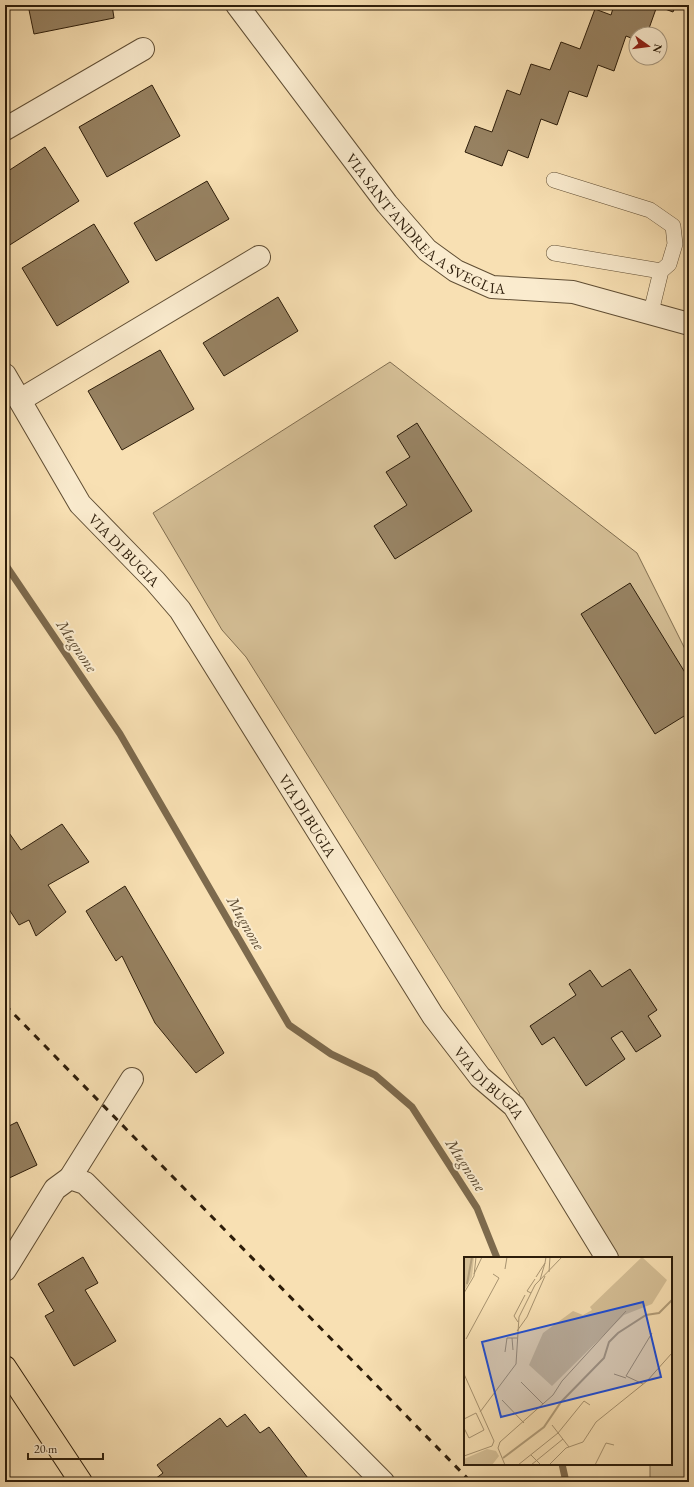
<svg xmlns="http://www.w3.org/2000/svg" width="694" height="1487" font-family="'EB Garamond',serif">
  <rect width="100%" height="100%" fill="#f8e0b3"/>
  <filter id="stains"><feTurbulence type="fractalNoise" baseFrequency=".005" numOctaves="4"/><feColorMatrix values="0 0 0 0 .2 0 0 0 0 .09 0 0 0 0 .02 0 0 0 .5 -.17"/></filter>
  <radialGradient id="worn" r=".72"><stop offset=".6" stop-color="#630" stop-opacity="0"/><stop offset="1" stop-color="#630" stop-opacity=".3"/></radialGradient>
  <path fill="#d5bf96" stroke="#816e50" d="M 390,362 L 637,553 L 689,657 L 689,1482 L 650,1482 L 650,1464 L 671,1464 L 671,1258 L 596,1258 L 503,1108 L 520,1094 L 246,657 L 222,630 L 153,513 Z"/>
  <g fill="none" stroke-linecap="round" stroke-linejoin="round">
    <path stroke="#7d6a4d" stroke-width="7" d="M 5,564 L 120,734 L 289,1025 L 331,1054 L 375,1075 L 412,1107 L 477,1208 L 497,1258
      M 562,1464 L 566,1482"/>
  </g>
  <path fill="#978262" stroke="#2d1d0a" d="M 28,5 L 112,5 L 114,18 L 34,34 Z
    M 614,5 L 676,5 L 673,12 L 657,6 L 647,34 L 636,34 L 636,40 L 626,36 L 614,71 L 598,65 L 587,97 L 569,91 L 557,125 L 541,119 L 528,158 L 508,150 L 502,166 L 465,152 L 475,126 L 492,132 L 507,90 L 520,95 L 531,64 L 550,70 L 561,42 L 580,49 L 595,9 L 611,15 Z
    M 152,85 L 180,136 L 107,177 L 79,127 Z
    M 45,147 L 79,201 L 5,248 L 5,173 Z
    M 207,181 L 229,219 L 156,261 L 134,223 Z
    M 94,224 L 129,282 L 57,326 L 22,268 Z
    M 278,297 L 298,331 L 224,376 L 203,343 Z
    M 160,350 L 194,409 L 122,450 L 88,391 Z
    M 417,423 L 472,511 L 395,559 L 374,526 L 407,505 L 386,472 L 410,457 L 397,436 Z
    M 630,583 L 689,679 L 689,713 L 655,734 L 581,614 Z
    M 62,824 L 89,862 L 48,885 L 66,912 L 36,936 L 29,920 L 19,925 L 5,903 L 5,827 L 21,850 Z
    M 125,886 L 224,1053 L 196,1073 L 155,1023 L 122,956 L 116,961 L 86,911 Z
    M 630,969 L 657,1010 L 648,1016 L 661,1036 L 636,1052 L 622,1031 L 611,1038 L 625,1059 L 586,1086 L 554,1037 L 542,1045 L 530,1026 L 576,995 L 569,984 L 590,970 L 602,987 Z
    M 17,1122 L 37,1165 L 5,1180 L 5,1128 Z
    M 83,1257 L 98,1283 L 85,1290 L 116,1341 L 74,1366 L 45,1316 L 54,1311 L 38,1284 Z
    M 245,1414 L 260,1433 L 269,1427 L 311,1482 L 151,1482 L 163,1473 L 157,1465 L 220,1418 L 227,1427 Z"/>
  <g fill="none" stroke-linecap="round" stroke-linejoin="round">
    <g stroke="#604e34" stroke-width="16">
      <path id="service" d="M 554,180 L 650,210 L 673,226 L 675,244 L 669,264 L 661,271 L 651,312
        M 554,253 L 661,271"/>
    </g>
    <g stroke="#604e34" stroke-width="24">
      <g id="minor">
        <path id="s1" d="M 237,5 L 387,204 L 427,250 L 456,271 L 492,287 L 573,292 L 689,324"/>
        <path d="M 5,129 L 143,49"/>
        <path id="s2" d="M 5,375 L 80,504 L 155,581 L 180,610 L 433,1016 L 480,1077 L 514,1106 L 607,1258"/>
        <path d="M 20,400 L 259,257"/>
        <path d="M 70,1178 L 132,1079"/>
        <path d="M 5,1270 L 55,1189 L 70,1178 L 85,1183 L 383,1482"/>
      </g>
    </g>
    <g stroke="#2d1d0a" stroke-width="24">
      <path id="primary" d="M 5,1367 L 81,1482"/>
    </g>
    <use href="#service" stroke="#faebce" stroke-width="15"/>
    <use href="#minor" stroke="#faebce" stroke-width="22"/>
    <use href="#primary" stroke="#f8e0b3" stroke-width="22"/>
    <path stroke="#2d1d0a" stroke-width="3" stroke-dasharray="7 7" stroke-linecap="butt" d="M 5,1005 L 471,1482"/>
  </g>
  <g text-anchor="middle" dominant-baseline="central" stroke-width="4" stroke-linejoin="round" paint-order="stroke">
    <g font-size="15" fill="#2d1d0a" stroke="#faebce">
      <text stroke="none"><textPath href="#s1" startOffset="293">VIA SANT'ANDREA A SVEGLIA</textPath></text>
      <text stroke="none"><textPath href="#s2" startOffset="213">VIA DI BUGIA</textPath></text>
      <text stroke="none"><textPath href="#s2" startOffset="537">VIA DI BUGIA</textPath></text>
      <text stroke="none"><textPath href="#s2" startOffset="861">VIA DI BUGIA</textPath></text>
    </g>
    <g font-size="16" font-style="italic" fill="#5c4a31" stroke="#faebce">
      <text transform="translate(77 646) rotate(56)">Mugnone</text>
      <text transform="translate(246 923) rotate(60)">Mugnone</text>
      <text transform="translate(466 1165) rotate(57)">Mugnone</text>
    </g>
  </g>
  <g transform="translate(464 1257)">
    <rect width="208" height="208" fill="#f8e0b3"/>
    <path d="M 0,0 L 10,0 L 8,20 L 0,34 ZM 178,0 L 203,23 L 188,47 L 160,58 L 88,129 L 65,108 L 79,76 L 109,54 L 119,58 L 128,53 L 126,50 ZM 23,192 L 32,194 L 35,199 L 28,208 L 0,208 L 0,202 Z" fill="#d5bf96"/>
    <path fill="none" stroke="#b39e7a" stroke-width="2" d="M 3,27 L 8,0M 39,201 L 80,170 L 97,145 L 140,101 L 145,85 L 154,76 L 182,58 L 195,56 L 208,43"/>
    <path fill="none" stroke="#a7926f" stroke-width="1" d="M 41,12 L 43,0M 85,15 L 86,0M 10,17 L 18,0M 72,20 L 81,6 L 82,0M 76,23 L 81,6M 0,36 L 10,19 L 12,0M 67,36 L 63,34 L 71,22M 54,65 L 50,59 L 61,38M 53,74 L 63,60 L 81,19M 48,81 L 49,93M 2,82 L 35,21 L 29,17M 41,95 L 43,81 L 53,81M 0,117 L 30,184 L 28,189M 150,117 L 162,121M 57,125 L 79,147M 179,127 L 162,119 L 188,76M 38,143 L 60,166M 16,155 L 52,107 L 55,60 L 71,28 L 98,0M 0,162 L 12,156 L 20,173 L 5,181 L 0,171M 88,168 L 105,190M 36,185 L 89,138 L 98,124 L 162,54M 36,185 L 34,191 L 41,208M 67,198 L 77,208M 0,199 L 28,189M 54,208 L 94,176 L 120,144 L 126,148M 67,208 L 99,182M 85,208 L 102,191 L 119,185 L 132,165 L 183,124 L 208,96M 131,208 L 142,186 L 150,188"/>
    <path fill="#1d4ed8" fill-opacity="0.15" stroke="#1d4ed8" stroke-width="2" d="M 179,45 L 197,120 L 37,160 L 18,85 Z"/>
    <rect width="208" height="208" fill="none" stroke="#2d1d0a" stroke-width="2"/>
  </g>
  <rect width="694" height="1487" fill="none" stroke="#f8e0b3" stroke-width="20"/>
  <rect x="6" y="6" width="682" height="1475" fill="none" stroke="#2d1d0a" stroke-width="2"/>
  <rect x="10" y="10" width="674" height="1467" fill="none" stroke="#2d1d0a"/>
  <g transform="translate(648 46) rotate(104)"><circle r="19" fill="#faebce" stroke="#a89980"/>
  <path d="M0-3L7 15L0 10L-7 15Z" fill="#8f2418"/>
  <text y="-6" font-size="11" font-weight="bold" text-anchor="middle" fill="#2d1d0a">N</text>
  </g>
  <path d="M28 1453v6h75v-6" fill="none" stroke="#2d1d0a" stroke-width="2"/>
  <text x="34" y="1453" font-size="12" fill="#2d1d0a" stroke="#faebce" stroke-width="3" paint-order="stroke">20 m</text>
  <rect width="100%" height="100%" filter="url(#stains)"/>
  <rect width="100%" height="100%" fill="url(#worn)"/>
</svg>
